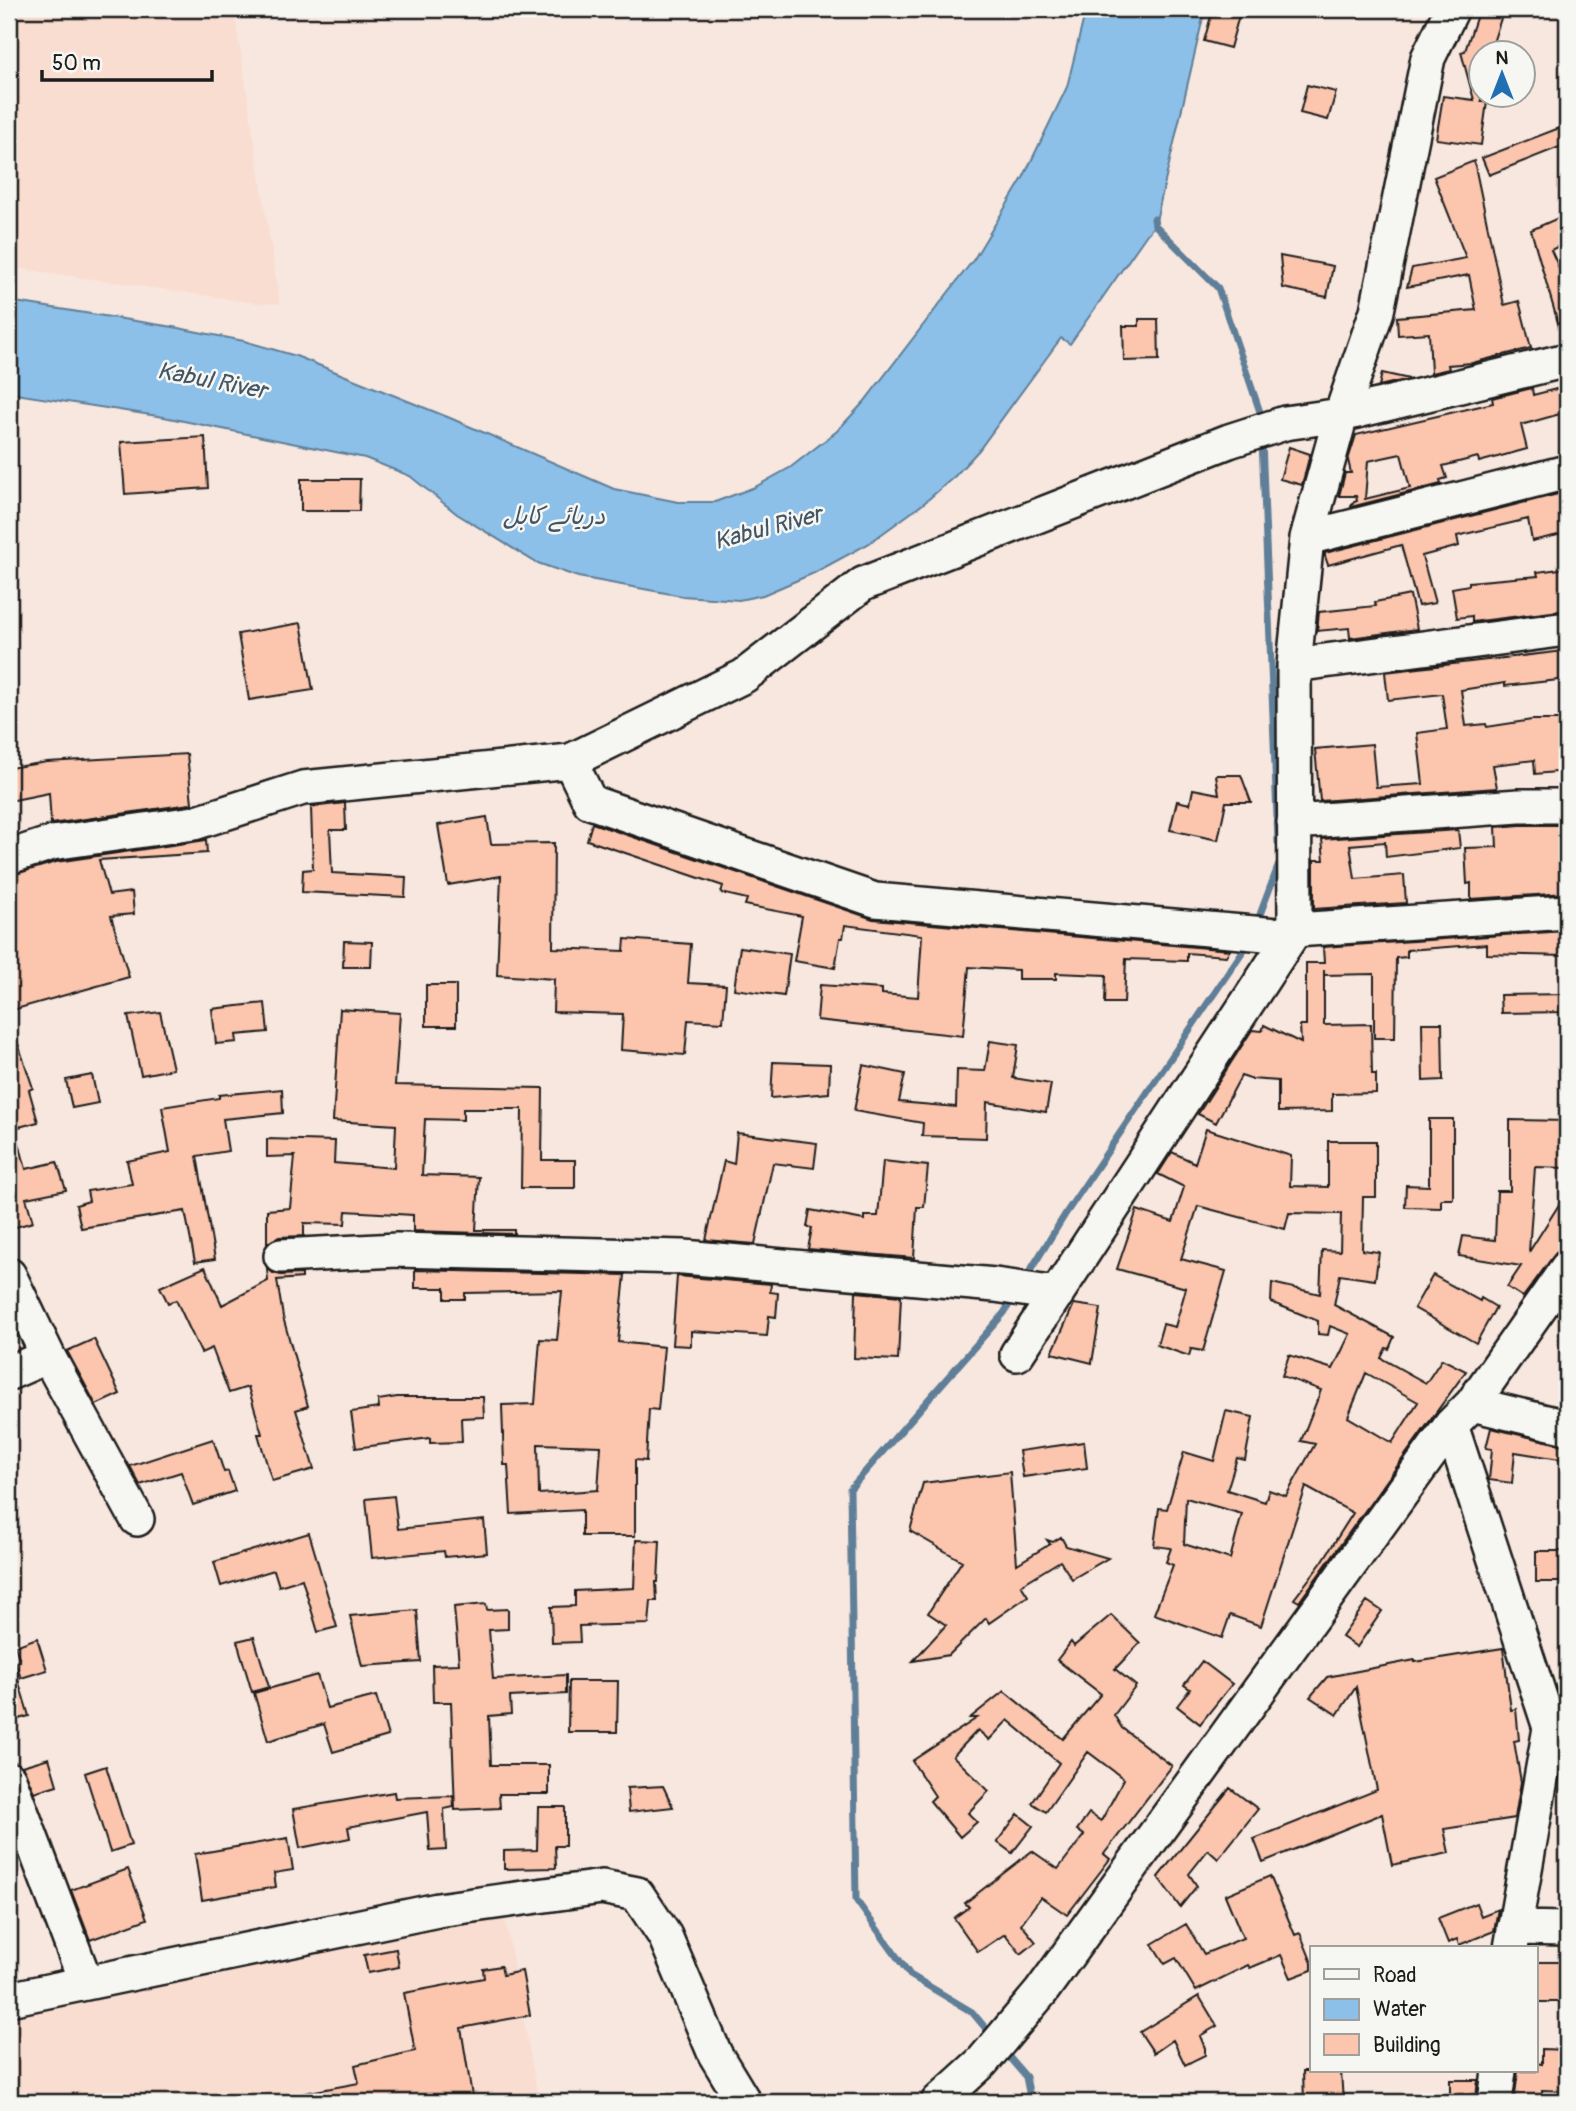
<svg xmlns="http://www.w3.org/2000/svg" width="1576" height="2111" font-family="Pangolin,'Playpen Sans Arabic',sans-serif">
  <rect width="100%" height="100%" fill="#f8e7de"/>
  <filter id="ink" filterUnits="userSpaceOnUse"><feTurbulence type="fractalNoise" baseFrequency=".0143" numOctaves="2"/><feDisplacementMap in="SourceGraphic" scale="14" xChannelSelector="R" yChannelSelector="G"/><feConvolveMatrix kernelMatrix="1 2 1 2 8 2 1 2 1" color-interpolation-filters="sRGB"/></filter>
  <g filter="url(#ink)">
    <path fill="#f9ddd0" d="M 9,9 L 234,9 L 280,304 L 257,303 L 9,267 Z
      M 503,1909 L 539,2102 L 9,2102 L 9,2008 Z"/>
    <path fill="#8cc0e9" stroke="#5f7e97" stroke-width="2" d="M 1086,9 L 1205,9 L 1155,225 L 1147,234 L 1070,344 L 1061,338 L 979,450 L 955,476 L 923,504 L 868,544 L 814,573 L 763,595 L 739,600 L 682,596 L 578,577 L 535,562 L 457,514 L 410,476 L 365,458 L 164,417 L 9,393 L 9,301 L 173,327 L 244,341 L 296,356 L 450,418 L 614,489 L 678,502 L 715,502 L 755,487 L 791,467 L 837,431 L 864,402 L 974,259 L 1023,178 L 1067,87 Z"/>
    <g fill="none" stroke-linecap="round" stroke-linejoin="round">
      <path stroke="#5f7e97" stroke-width="7" d="M 1154,219 L 1155,225 L 1218,288 L 1260,412 L 1261,422
        M 1262,441 L 1278,842
        M 1256,925 L 1279,864
        M 1025,1279 L 1066,1213 L 1249,942
        M 993,2037 L 972,2012 L 910,1975 L 856,1900 L 850,1489 L 1004,1313 L 1013,1298
        M 1002,2049 L 1026,2077 L 1031,2102"/>
    </g>
    <path fill="#fbc5ae" stroke="#1c1c1c" stroke-width="2" fill-rule="evenodd" d="M 1213,9 L 1240,12 L 1230,48 L 1204,41 Z
      M 1479,9 L 1504,9 L 1490,52 L 1481,52 L 1481,101 L 1487,102 L 1481,145 L 1436,139 L 1443,96 L 1474,100 L 1461,52 L 1465,51 Z
      M 1307,85 L 1336,92 L 1328,120 L 1300,113 Z
      M 1567,125 L 1567,144 L 1489,175 L 1482,158 Z
      M 1474,161 L 1504,305 L 1519,301 L 1531,348 L 1472,363 L 1448,365 L 1449,369 L 1431,373 L 1429,333 L 1398,335 L 1397,317 L 1476,310 L 1469,275 L 1407,287 L 1412,268 L 1466,258 L 1434,177 Z
      M 1567,214 L 1567,242 L 1551,250 L 1567,286 L 1567,337 L 1562,337 L 1531,230 Z
      M 1280,256 L 1333,266 L 1327,297 L 1283,288 Z
      M 1139,319 L 1158,319 L 1159,360 L 1124,361 L 1123,326 L 1139,326 Z
      M 1382,373 L 1409,379 L 1379,386 Z
      M 1564,387 L 1567,412 L 1521,425 L 1527,449 L 1479,462 L 1478,457 L 1443,466 L 1447,478 L 1440,480 L 1441,484 L 1351,507 L 1352,503 L 1357,501 L 1356,496 L 1339,496 L 1345,473 L 1351,473 L 1348,460 L 1356,435 L 1493,403 L 1492,398 L 1532,388 L 1533,395 ZM 1401,454 L 1410,488 L 1365,499 L 1368,461 Z
      M 205,437 L 208,488 L 125,494 L 121,442 Z
      M 1289,447 L 1310,454 L 1302,485 L 1280,479 Z
      M 301,479 L 360,479 L 359,511 L 301,511 Z
      M 1562,493 L 1567,513 L 1567,533 L 1532,541 L 1528,519 L 1457,536 L 1459,546 L 1422,556 L 1435,603 L 1418,606 L 1401,545 L 1328,565 L 1325,556 L 1325,553 Z
      M 1567,568 L 1567,610 L 1472,622 L 1472,616 L 1457,618 L 1452,588 L 1469,585 L 1469,582 L 1538,576 L 1537,572 Z
      M 1410,595 L 1417,629 L 1350,638 L 1349,628 L 1317,631 L 1319,612 L 1376,606 L 1375,602 Z
      M 301,623 L 313,690 L 249,700 L 238,634 Z
      M 1564,651 L 1567,679 L 1505,686 L 1505,683 L 1461,690 L 1466,726 L 1486,724 L 1487,727 L 1532,720 L 1567,720 L 1567,771 L 1535,774 L 1534,760 L 1493,765 L 1497,788 L 1320,801 L 1315,749 L 1372,744 L 1376,787 L 1423,784 L 1417,733 L 1447,729 L 1442,694 L 1388,700 L 1385,672 Z
      M 187,754 L 192,803 L 190,804 L 51,824 L 49,793 L 9,801 L 9,768 L 47,762 Z
      M 1216,775 L 1241,775 L 1251,802 L 1226,802 L 1218,840 L 1170,830 L 1177,801 L 1190,804 L 1193,789 L 1219,794 Z
      M 345,803 L 346,830 L 330,830 L 332,873 L 406,877 L 405,897 L 302,892 L 303,870 L 313,869 L 311,807 Z
      M 487,817 L 491,844 L 554,843 L 553,948 L 624,951 L 625,939 L 691,944 L 688,983 L 726,985 L 723,1022 L 688,1020 L 685,1055 L 621,1050 L 623,1014 L 553,1012 L 554,979 L 497,975 L 501,876 L 448,885 L 438,825 Z
      M 592,823 L 873,919 L 1230,950 L 1226,956 L 1187,953 L 1187,961 L 1126,959 L 1124,1003 L 1105,1003 L 1106,975 L 1056,973 L 1056,979 L 1018,979 L 1018,970 L 969,967 L 963,1036 L 817,1020 L 820,985 L 882,989 L 882,994 L 918,997 L 922,935 L 845,925 L 843,938 L 840,938 L 835,968 L 794,961 L 802,916 L 745,905 L 747,899 L 721,893 L 723,886 L 587,840 Z
      M 1520,825 L 1567,825 L 1567,893 L 1471,899 L 1471,883 L 1467,884 L 1465,848 L 1497,847 L 1496,827 Z
      M 1458,830 L 1460,848 L 1386,857 L 1385,842 L 1350,845 L 1355,879 L 1404,875 L 1406,903 L 1314,909 L 1314,860 L 1324,860 L 1322,839 Z
      M 206,840 L 207,853 L 99,860 L 109,895 L 132,892 L 134,914 L 111,916 L 129,977 L 9,1011 L 9,876 L 56,862 Z
      M 1566,931 L 1565,956 L 1487,954 L 1487,944 L 1407,950 L 1407,957 L 1396,958 L 1395,1038 L 1374,1038 L 1374,974 L 1324,975 L 1324,970 L 1324,1025 L 1371,1024 L 1372,1074 L 1376,1074 L 1376,1093 L 1332,1094 L 1332,1111 L 1278,1112 L 1278,1081 L 1250,1079 L 1241,1076 L 1216,1123 L 1198,1114 L 1252,1030 L 1262,1031 L 1264,1025 L 1301,1043 L 1300,1025 L 1306,1025 L 1306,963 L 1324,963 L 1323,947 Z
      M 344,941 L 372,942 L 371,967 L 343,967 Z
      M 740,947 L 790,954 L 784,996 L 734,989 Z
      M 426,985 L 456,985 L 456,1026 L 426,1026 Z
      M 1567,994 L 1567,1012 L 1501,1013 L 1500,995 Z
      M 265,1003 L 268,1032 L 236,1035 L 237,1042 L 216,1044 L 212,1009 Z
      M 340,1009 L 400,1013 L 395,1085 L 543,1088 L 542,1160 L 575,1160 L 575,1188 L 521,1188 L 522,1109 L 463,1109 L 463,1120 L 425,1119 L 422,1175 L 479,1177 L 476,1230 L 514,1230 L 514,1234 L 413,1231 L 413,1215 L 346,1211 L 345,1224 L 304,1223 L 304,1236 L 279,1237 L 267,1244 L 267,1210 L 290,1208 L 295,1156 L 267,1157 L 267,1139 L 335,1141 L 334,1163 L 394,1168 L 396,1125 L 333,1121 Z
      M 160,1012 L 173,1069 L 141,1075 L 128,1016 Z
      M 1422,1023 L 1442,1023 L 1443,1080 L 1423,1081 Z
      M 9,1026 L 12,1026 L 33,1088 L 29,1090 L 38,1122 L 15,1128 L 26,1169 L 57,1162 L 66,1190 L 26,1198 L 33,1222 L 9,1229 Z
      M 990,1041 L 1018,1045 L 1013,1078 L 1051,1084 L 1046,1112 L 987,1102 L 986,1138 L 922,1136 L 923,1123 L 854,1111 L 863,1065 L 905,1074 L 899,1102 L 956,1107 L 957,1070 L 985,1071 Z
      M 773,1062 L 830,1064 L 829,1093 L 771,1098 Z
      M 92,1075 L 98,1103 L 72,1108 L 66,1080 Z
      M 282,1089 L 283,1113 L 223,1119 L 228,1151 L 197,1156 L 215,1259 L 195,1262 L 185,1211 L 81,1228 L 76,1205 L 89,1201 L 87,1191 L 132,1184 L 127,1161 L 170,1152 L 162,1107 L 219,1098 L 219,1095 Z
      M 1429,1119 L 1453,1119 L 1453,1199 L 1441,1199 L 1441,1208 L 1405,1207 L 1406,1185 L 1429,1186 Z
      M 1510,1120 L 1567,1121 L 1567,1168 L 1535,1167 L 1529,1252 L 1567,1192 L 1567,1238 L 1523,1297 L 1507,1287 L 1521,1266 L 1459,1256 L 1463,1236 L 1495,1240 L 1497,1191 L 1510,1191 Z
      M 1206,1129 L 1291,1156 L 1290,1186 L 1328,1187 L 1328,1141 L 1376,1141 L 1376,1197 L 1363,1197 L 1362,1250 L 1379,1252 L 1375,1280 L 1340,1275 L 1334,1305 L 1394,1337 L 1389,1349 L 1386,1348 L 1381,1358 L 1426,1383 L 1442,1359 L 1466,1371 L 1299,1602 L 1294,1599 L 1322,1562 L 1353,1513 L 1306,1487 L 1261,1626 L 1230,1615 L 1222,1638 L 1154,1614 L 1173,1565 L 1166,1562 L 1171,1548 L 1154,1546 L 1159,1508 L 1167,1509 L 1184,1452 L 1214,1461 L 1226,1411 L 1253,1417 L 1245,1460 L 1237,1458 L 1227,1490 L 1265,1502 L 1269,1490 L 1286,1496 L 1315,1444 L 1301,1441 L 1321,1390 L 1282,1376 L 1289,1355 L 1333,1369 L 1350,1334 L 1330,1326 L 1328,1335 L 1318,1334 L 1318,1321 L 1271,1302 L 1272,1283 L 1320,1294 L 1322,1250 L 1340,1251 L 1341,1214 L 1289,1213 L 1285,1229 L 1198,1206 L 1181,1259 L 1226,1271 L 1203,1351 L 1191,1349 L 1189,1356 L 1157,1345 L 1163,1324 L 1175,1327 L 1186,1288 L 1117,1269 L 1137,1210 L 1173,1222 L 1184,1187 L 1158,1174 L 1172,1152 L 1195,1163 ZM 1366,1373 L 1418,1402 L 1392,1443 L 1348,1417 ZM 1186,1498 L 1242,1514 L 1230,1559 L 1184,1544 Z
      M 737,1133 L 817,1143 L 814,1168 L 773,1163 L 755,1244 L 706,1240 L 724,1161 L 734,1164 Z
      M 883,1161 L 928,1166 L 924,1207 L 917,1207 L 914,1258 L 808,1249 L 812,1228 L 807,1227 L 810,1210 L 864,1220 L 864,1216 L 878,1216 Z
      M 205,1267 L 222,1305 L 268,1281 L 267,1268 L 273,1273 L 281,1275 L 302,1274 L 302,1278 L 277,1280 L 283,1317 L 308,1406 L 296,1410 L 314,1469 L 272,1481 L 258,1434 L 262,1434 L 248,1387 L 229,1393 L 212,1348 L 201,1353 L 176,1300 L 168,1303 L 160,1287 Z
      M 415,1270 L 625,1275 L 618,1342 L 664,1347 L 658,1410 L 649,1409 L 646,1461 L 635,1460 L 635,1536 L 582,1536 L 582,1510 L 511,1514 L 508,1465 L 504,1465 L 502,1405 L 535,1404 L 540,1339 L 557,1340 L 562,1291 L 465,1293 L 465,1299 L 445,1299 L 445,1288 L 415,1288 ZM 538,1444 L 601,1446 L 598,1490 L 539,1494 Z
      M 1433,1275 L 1480,1301 L 1481,1298 L 1496,1307 L 1476,1343 L 1414,1308 Z
      M 677,1276 L 771,1284 L 770,1292 L 778,1293 L 776,1317 L 769,1316 L 767,1336 L 691,1331 L 691,1346 L 672,1345 Z
      M 856,1292 L 901,1296 L 898,1360 L 854,1358 Z
      M 1074,1304 L 1101,1308 L 1092,1363 L 1052,1353 Z
      M 94,1339 L 120,1394 L 96,1405 L 67,1351 Z
      M 397,1397 L 483,1397 L 484,1417 L 461,1418 L 462,1442 L 430,1443 L 430,1438 L 356,1448 L 351,1412 L 379,1408 L 378,1400 Z
      M 1491,1428 L 1567,1446 L 1567,1460 L 1515,1452 L 1512,1483 L 1489,1480 L 1492,1449 L 1486,1448 Z
      M 213,1439 L 224,1472 L 228,1471 L 235,1491 L 193,1505 L 181,1472 L 140,1485 L 130,1466 Z
      M 1084,1442 L 1087,1468 L 1023,1477 L 1019,1451 Z
      M 1010,1472 L 1017,1564 L 1050,1544 L 1047,1540 L 1053,1542 L 1061,1537 L 1066,1546 L 1108,1558 L 1072,1579 L 1060,1561 L 1021,1585 L 1028,1596 L 989,1623 L 986,1618 L 949,1655 L 913,1661 L 946,1625 L 928,1613 L 962,1561 L 910,1531 L 923,1483 Z
      M 394,1496 L 398,1529 L 484,1520 L 487,1553 L 445,1557 L 444,1551 L 372,1558 L 366,1499 Z
      M 309,1533 L 337,1627 L 318,1632 L 302,1579 L 279,1586 L 274,1570 L 221,1586 L 214,1562 Z
      M 636,1540 L 660,1541 L 658,1582 L 656,1582 L 657,1601 L 651,1601 L 649,1624 L 579,1626 L 580,1642 L 552,1643 L 551,1607 L 575,1606 L 575,1591 L 634,1588 Z
      M 1536,1551 L 1567,1551 L 1567,1582 L 1536,1582 Z
      M 1367,1601 L 1382,1611 L 1357,1647 L 1342,1637 Z
      M 486,1604 L 487,1610 L 508,1609 L 508,1629 L 489,1630 L 493,1679 L 566,1675 L 566,1694 L 510,1697 L 511,1714 L 489,1716 L 491,1765 L 549,1765 L 549,1794 L 499,1794 L 500,1808 L 455,1810 L 451,1702 L 433,1702 L 432,1665 L 459,1664 L 454,1607 Z
      M 417,1610 L 421,1662 L 362,1666 L 350,1616 Z
      M 1111,1615 L 1140,1643 L 1115,1669 L 1136,1686 L 1114,1715 L 1122,1728 L 1172,1766 L 1104,1854 L 1110,1859 L 1067,1915 L 1041,1897 L 1021,1924 L 1036,1942 L 1021,1954 L 1005,1934 L 978,1952 L 954,1918 L 969,1907 L 965,1903 L 1032,1851 L 1058,1869 L 1084,1835 L 1077,1830 L 1089,1813 L 1101,1821 L 1124,1779 L 1088,1752 L 1046,1812 L 1032,1803 L 1059,1763 L 1008,1720 L 989,1740 L 978,1730 L 953,1756 L 989,1791 L 968,1813 L 977,1822 L 960,1837 L 930,1801 L 935,1796 L 912,1761 L 977,1718 L 970,1718 L 1004,1691 L 1063,1739 L 1101,1694 L 1057,1660 L 1071,1642 L 1074,1646 Z
      M 254,1637 L 269,1687 L 252,1692 L 237,1641 Z
      M 37,1638 L 47,1670 L 21,1678 L 15,1662 L 20,1661 L 15,1646 Z
      M 1503,1648 L 1511,1710 L 1516,1709 L 1519,1740 L 1514,1741 L 1521,1782 L 1515,1818 L 1444,1829 L 1449,1853 L 1392,1865 L 1382,1814 L 1263,1862 L 1254,1839 L 1377,1790 L 1356,1687 L 1337,1715 L 1310,1697 L 1327,1677 L 1415,1660 L 1415,1662 Z
      M 1202,1661 L 1232,1684 L 1200,1724 L 1177,1706 L 1190,1689 L 1184,1685 Z
      M 13,1663 L 29,1716 L 9,1722 L 9,1664 Z
      M 317,1675 L 327,1708 L 376,1696 L 388,1736 L 333,1752 L 324,1724 L 268,1741 L 254,1693 Z
      M 569,1681 L 618,1681 L 617,1732 L 568,1732 Z
      M 49,1758 L 57,1785 L 34,1792 L 22,1766 Z
      M 106,1766 L 131,1845 L 110,1852 L 85,1773 Z
      M 663,1786 L 673,1807 L 629,1812 L 627,1788 Z
      M 1230,1788 L 1258,1809 L 1218,1859 L 1208,1850 L 1189,1874 L 1197,1886 L 1180,1907 L 1158,1877 Z
      M 394,1792 L 395,1798 L 453,1796 L 454,1807 L 444,1809 L 446,1850 L 430,1851 L 427,1812 L 348,1827 L 350,1838 L 300,1848 L 293,1809 Z
      M 538,1807 L 565,1807 L 565,1846 L 555,1846 L 556,1868 L 504,1869 L 504,1851 L 537,1850 Z
      M 1018,1814 L 1033,1826 L 1012,1853 L 997,1842 Z
      M 288,1838 L 293,1870 L 274,1873 L 276,1887 L 202,1900 L 195,1854 Z
      M 128,1869 L 147,1919 L 90,1940 L 71,1890 Z
      M 1270,1876 L 1295,1935 L 1300,1933 L 1312,1963 L 1312,1970 L 1291,1978 L 1281,1955 L 1250,1968 L 1248,1965 L 1196,1991 L 1176,1958 L 1165,1964 L 1152,1944 L 1186,1924 L 1204,1954 L 1243,1938 L 1225,1895 Z
      M 1476,1903 L 1481,1916 L 1498,1909 L 1494,1931 L 1459,1945 L 1457,1939 L 1448,1943 L 1438,1918 Z
      M 396,1949 L 399,1967 L 368,1973 L 364,1955 Z
      M 1536,1962 L 1567,1962 L 1567,2002 L 1536,2002 Z
      M 501,1966 L 503,1975 L 522,1971 L 530,2015 L 461,2028 L 473,2102 L 305,2102 L 304,2093 L 359,2083 L 355,2065 L 415,2051 L 404,1993 L 484,1978 L 483,1969 Z
      M 1199,1996 L 1217,2026 L 1200,2036 L 1205,2048 L 1205,2055 L 1185,2065 L 1173,2040 L 1154,2053 L 1140,2032 Z
      M 1542,2049 L 1567,2050 L 1567,2091 L 1542,2090 L 1542,2096 L 1535,2096 L 1535,2102 L 1514,2102 L 1518,2071 L 1536,2071 L 1536,2063 L 1542,2064 Z
      M 1303,2071 L 1341,2071 L 1343,2102 L 1304,2102 Z
      M 1450,2080 L 1478,2080 L 1476,2097 L 1450,2098 Z"/>
    <g fill="none" stroke-linecap="round" stroke-linejoin="round">
      <g stroke="#1c1c1c" stroke-width="38">
        <path id="minor" d="M 1307,538 L 1567,472
          M 1294,665 L 1567,629
          M 570,761 L 590,802 L 875,900 L 1277,935 L 1295,930 L 1567,912
          M 1294,822 L 1519,806 L 1567,806
          M 9,857 L 52,843 L 194,823 L 303,788 L 570,761 L 744,676 L 863,584 L 1229,441 L 1285,423 L 1341,415 L 1567,360
          M 281,1256 L 397,1250 L 684,1257 L 995,1285 L 1057,1294
          M 9,1275 L 48,1356 L 137,1519
          M 1017,1354 L 1295,930 L 1294,665 L 1307,538 L 1341,415 L 1377,311 L 1428,58 L 1452,9
          M 9,1373 L 48,1356
          M 1472,1404 L 1567,1427
          M 1451,1425 L 1550,1728 L 1511,1948
          M 9,1779 L 86,1983
          M 1514,1928 L 1567,1929
          M 9,1999 L 438,1910 L 602,1887 L 637,1894 L 665,1936 L 715,2054 L 744,2102
          M 938,2102 L 982,2062 L 1041,1992 L 1451,1425 L 1472,1404 L 1567,1268
          M 1495,2102 L 1499,2071"/>
      </g>
      <use href="#minor" stroke="#f6f6f2" stroke-width="33"/>
    </g>
  </g>
  <g text-anchor="middle" dominant-baseline="central" stroke-width="5" stroke-linejoin="round" paint-order="stroke">
    <g font-size="24" font-style="italic" fill="#435564" stroke="#f6f6f2">
      <text transform="translate(212 381) rotate(11)">Kabul River</text>
      <text x="554" y="516">دریائے کابل</text>
      <text transform="translate(768 528) rotate(-15)">Kabul River</text>
    </g>
  </g>
  <rect width="1576" height="2111" fill="none" stroke="#f6f6f2" stroke-width="35"/>
  <rect x="18" y="18" width="1541" height="2076" fill="none" stroke="#1c1c1c" stroke-width="2.5" filter="url(#ink)"/>
  <rect x="1310" y="1946" width="228" height="126" fill="#f6f6f2" stroke="#9f9f9c" stroke-width="2"/>
  <rect x="1324" y="1969" width="35" height="10" fill="#f6f6f2" stroke="#9f9f9c" stroke-width="2"/>
  <text x="1373" y="1982" font-size="21" fill="#1c1c1c">Road</text>
  <rect x="1324" y="1999" width="35" height="21" fill="#8cc0e9" stroke="#9f9f9c" stroke-width="2"/>
  <text x="1373" y="2016" font-size="21" fill="#1c1c1c">Water</text>
  <rect x="1324" y="2034" width="35" height="21" fill="#fbc5ae" stroke="#9f9f9c" stroke-width="2"/>
  <text x="1373" y="2052" font-size="21" fill="#1c1c1c">Building</text>
  <g transform="translate(1502 74)"><circle r="33" fill="#f6f6f2" stroke="#9f9f9c" stroke-width="2"/>
  <path d="M0-5L12 26L0 18L-12 26Z" fill="#1f6fb2"/>
  <text y="-10" font-size="19" font-weight="bold" text-anchor="middle" fill="#1c1c1c">N</text>
  </g>
  <path d="M42 70v10h170v-10" fill="none" stroke="#1c1c1c" stroke-width="3.5"/>
  <text x="52" y="70" font-size="21" fill="#1c1c1c" stroke="#f6f6f2" stroke-width="5" paint-order="stroke">50 m</text>
</svg>
